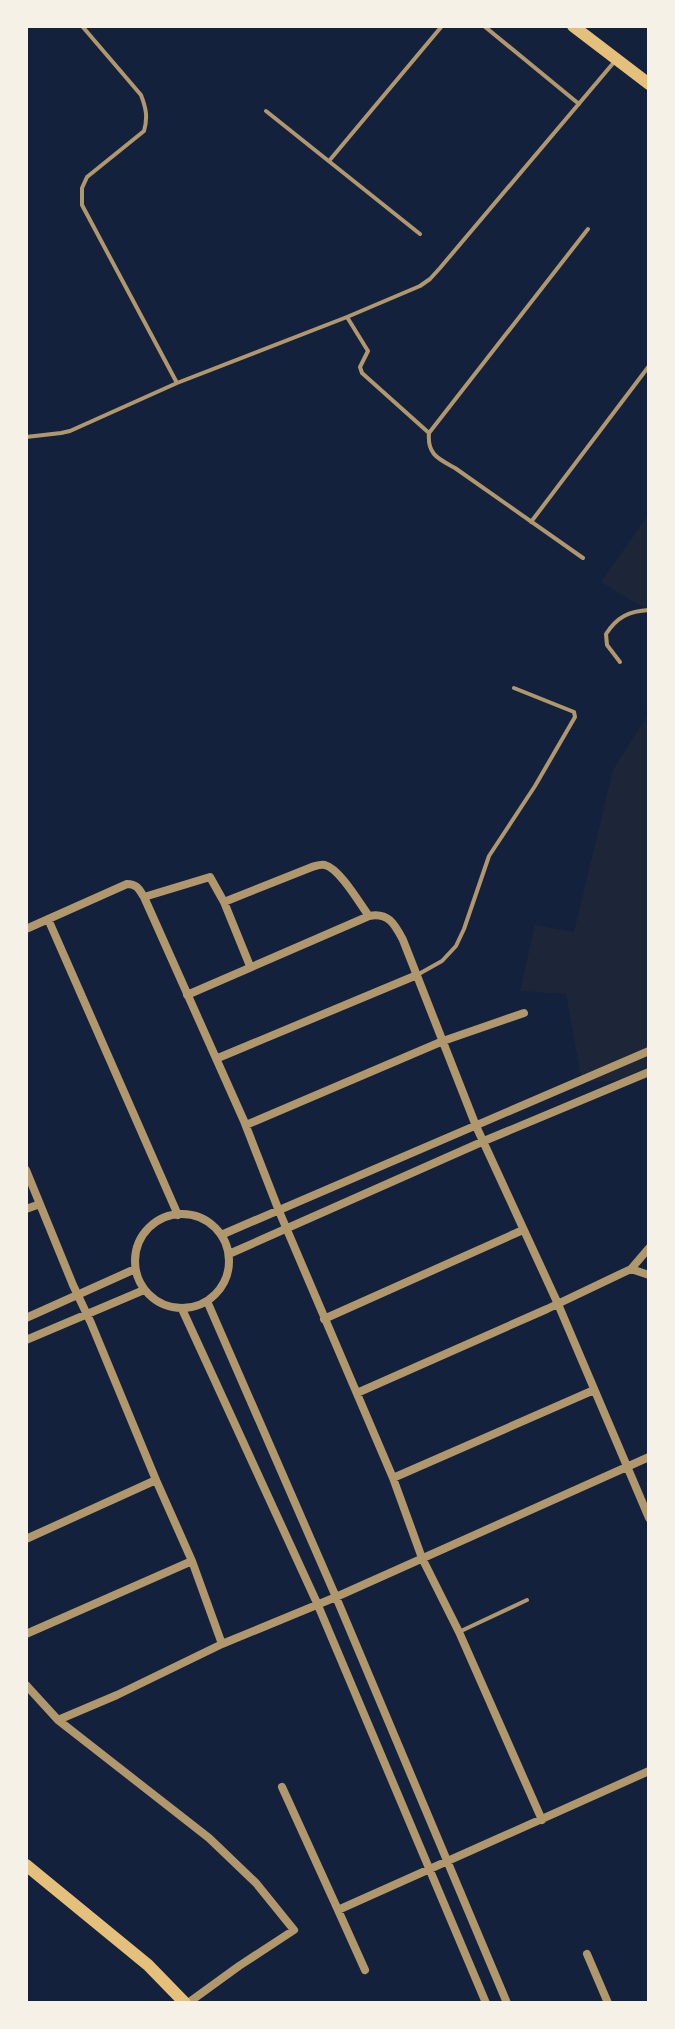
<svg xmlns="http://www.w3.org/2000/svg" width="675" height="2029" font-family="'Public Sans',sans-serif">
  <rect width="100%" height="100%" fill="#14213d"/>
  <path fill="#1d2539" d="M 649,514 L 649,611 L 601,582 Z
    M 649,713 L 649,1079 L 582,1082 L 566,994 L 520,991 L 535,925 L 574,932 L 613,770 Z"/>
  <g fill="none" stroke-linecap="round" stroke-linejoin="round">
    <path stroke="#b1986c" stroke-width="4" d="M 82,26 L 141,95 C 146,108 148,117 144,131 L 87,177 L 82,188 L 82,205 L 177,383
      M 484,26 L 579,104
      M 266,111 L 420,234
      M 329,161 L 442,26
      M 347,317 L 368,351 L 360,367 L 362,373 L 429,433 C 427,455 439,459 455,468 L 583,558
      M 429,433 L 588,229
      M 26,437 L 61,433 L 70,431 L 177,383 L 347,317 L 420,286 L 430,279 L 440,268 L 615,61
      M 531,522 L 649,366
      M 620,662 L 607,645 L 606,634 C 617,617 629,611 649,610
      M 417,975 L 442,961 L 456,946 L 464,929 L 489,856 L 535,786 L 575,717 L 574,712 L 514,688
      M 461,1631 L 527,1600"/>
    <path stroke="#b1986c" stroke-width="8" d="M 144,897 L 210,877 L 224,902 L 250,966
      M 224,902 L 312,867 C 316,866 320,864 325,865 C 340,869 360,904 369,916
      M 48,919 L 178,1215
      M 26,929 L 127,884 C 137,884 139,889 144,897 L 244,1121 L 279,1211 L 393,1478 L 422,1558 L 459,1632 L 542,1820
      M 187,995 L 369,916 C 389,912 395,925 403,940 L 476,1126 L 558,1304 L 649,1518
      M 218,1058 L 417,975
      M 246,1125 L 443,1041 L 524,1013
      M 26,1170 L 73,1285 L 91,1323 L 156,1480 L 192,1561 L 222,1644
      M 26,1209 L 40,1204
      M135 1261a47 47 0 1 1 94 0a47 47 0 1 1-94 0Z
      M 221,1235 L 649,1051
      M 229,1254 L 484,1141 L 649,1072
      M 631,1269 L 649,1275
      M 207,1301 L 336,1597 L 507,2003
      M 182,1309 L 317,1603 L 486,2003
      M 26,1318 L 135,1269
      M 324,1319 L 523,1230
      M 26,1340 L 144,1290
      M 357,1393 L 547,1309 L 631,1269 L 649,1248
      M 393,1478 L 594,1390
      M 26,1539 L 156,1480
      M 26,1634 L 192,1561
      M 26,1685 L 58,1720 L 209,1838 L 256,1883 L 294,1930 L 239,1966 L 188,2003
      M 58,1720 L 117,1695 L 222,1644 L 336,1597 L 649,1457
      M 282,1787 L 338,1910 L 649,1771
      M 338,1910 L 365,1970
      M 587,1954 L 608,2003"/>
    <path stroke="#e5c07b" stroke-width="12" d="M 573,26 L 649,84
      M 26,1865 L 148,1965 L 185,2003"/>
  </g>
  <rect width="675" height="2029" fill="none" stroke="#f6f1e7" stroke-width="56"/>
</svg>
